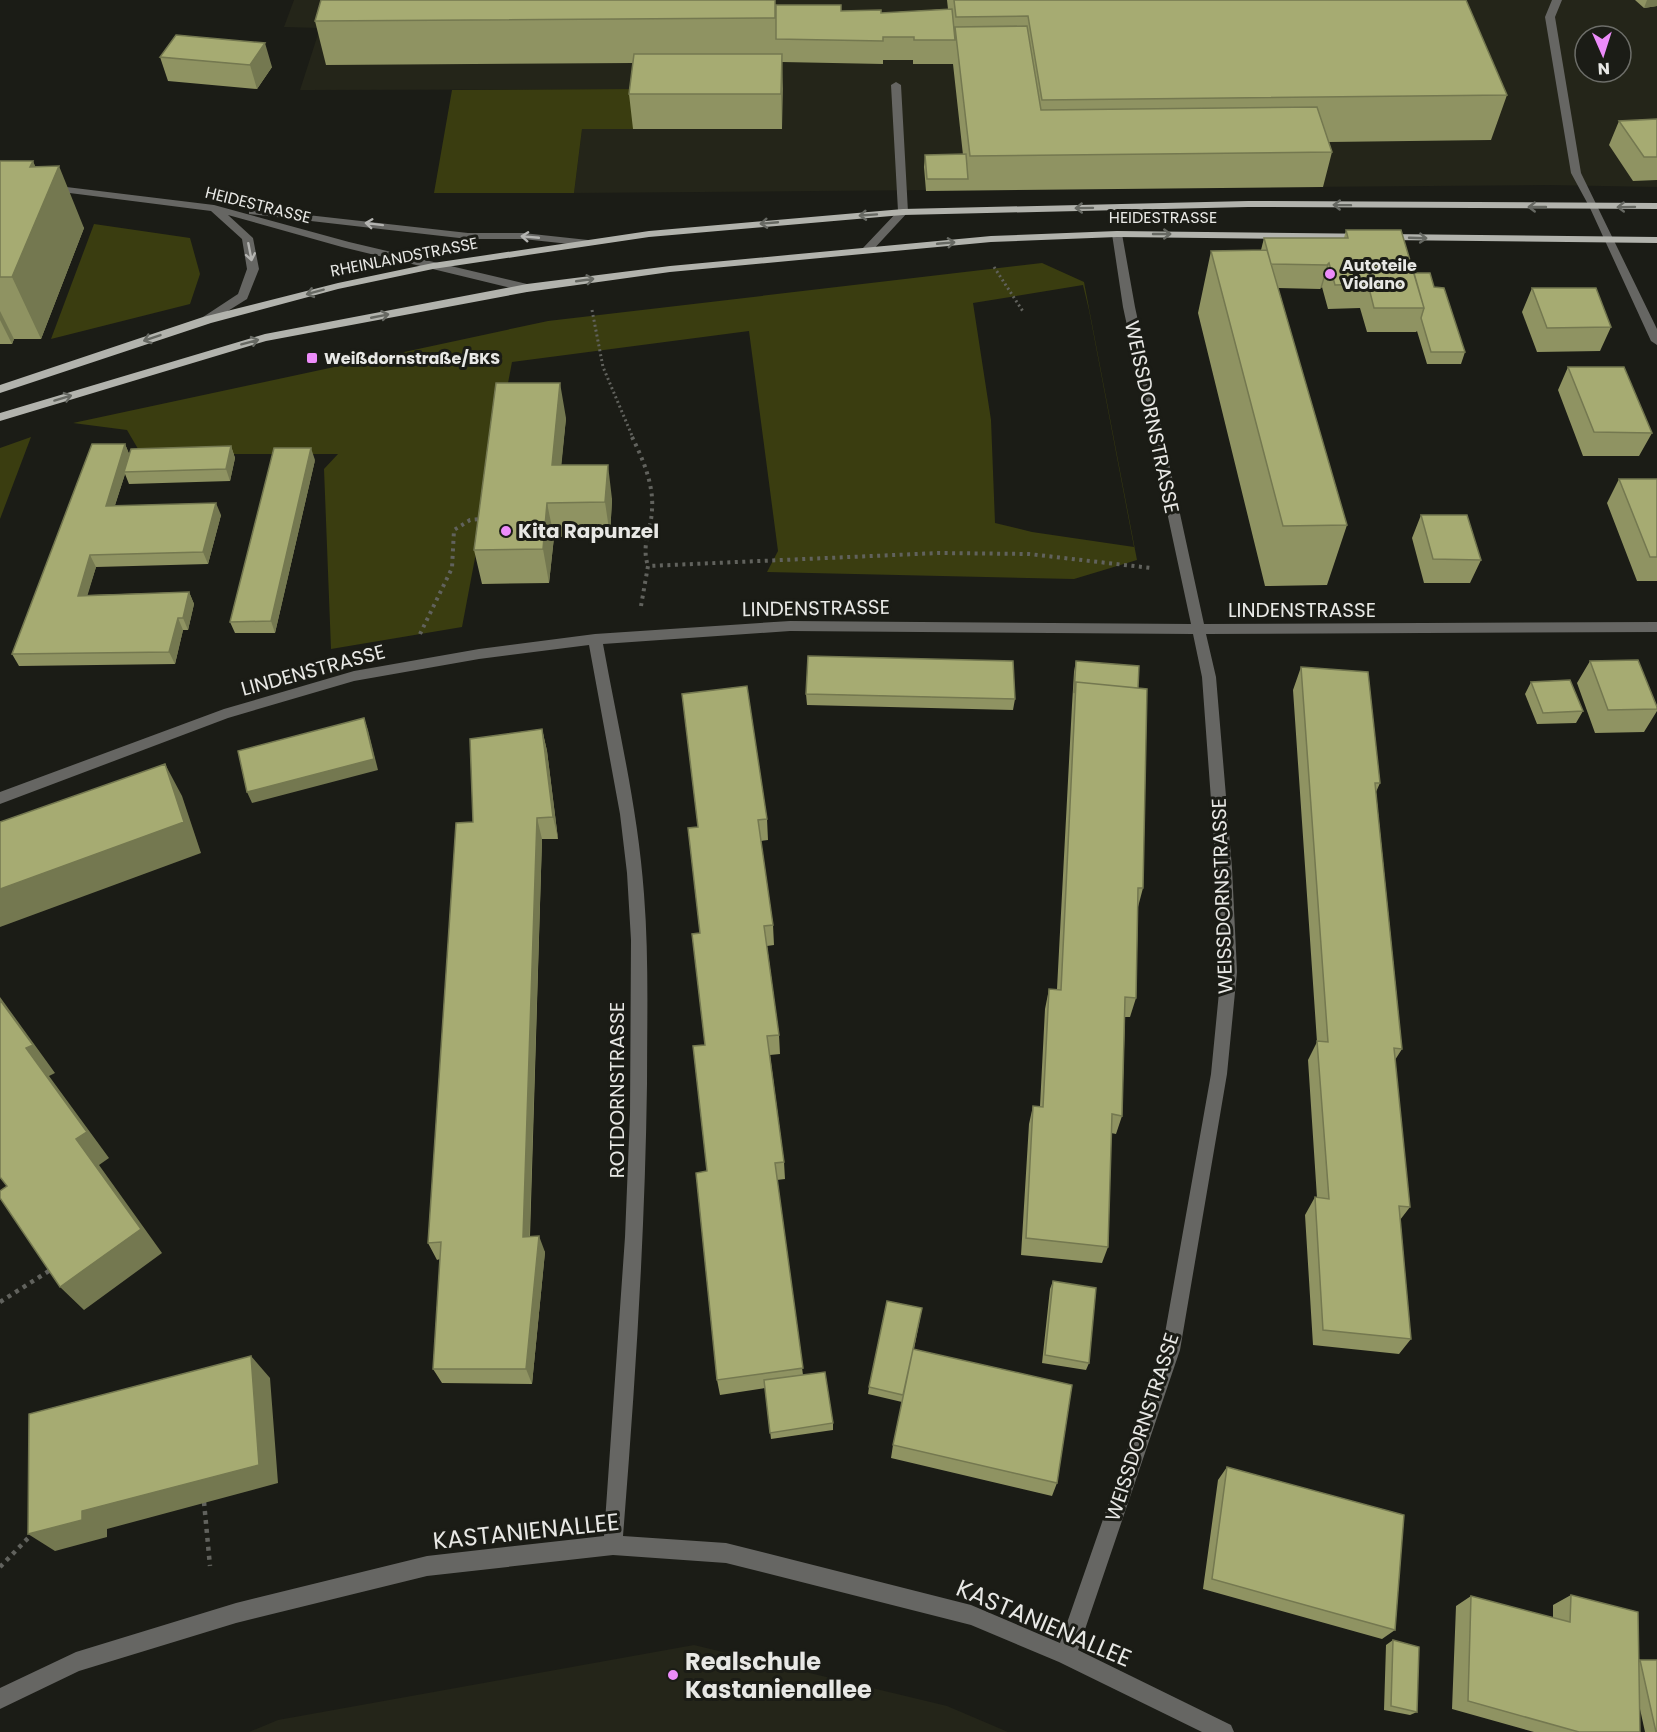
<svg xmlns="http://www.w3.org/2000/svg" width="1657" height="1732" font-family="Poppins,sans-serif">
  <rect width="100%" height="100%" fill="#1b1c16"/>
  <path fill="#242519" fill-rule="evenodd" d="M 294,0 L 1657,0 L 1657,187 L 1548,185 L 574,193 L 582,129 L 637,89 L 300,90 L 320,28 L 284,27 ZM 1585,36 L 1621,36 L 1621,72 L 1585,72 Z
    M 694,1645 L 947,1706 L 1008,1732 L 249,1732 L 278,1720 Z"/>
  <path fill="#3a3d10" fill-rule="evenodd" d="M 637,89 L 633,129 L 582,129 L 574,193 L 434,193 L 452,90 Z
    M 94,224 L 190,238 L 200,274 L 190,304 L 51,339 Z
    M 1042,263 L 1084,282 L 1137,560 L 1074,579 L 767,572 L 778,551 L 749,331 L 512,362 L 462,627 L 331,649 L 324,469 L 338,454 L 141,454 L 127,430 L 73,423 L 548,321 ZM 1083,285 L 1089,310 L 1134,547 L 1032,532 L 995,523 L 991,420 L 973,303 Z
    M 31,437 L 0,519 L 0,448 Z"/>
  <g fill="none" stroke-linecap="round" stroke-linejoin="round">
    <path stroke="#61625d" stroke-width="3" stroke-dasharray="2 3" stroke-linecap="butt" d="M 994,267 L 1024,313
      M 592,310 L 603,367 L 633,438"/>
    <path stroke="#61625d" stroke-width="4" stroke-dasharray="3 4.5" stroke-linecap="butt" d="M 632,437 C 643,459 654,485 652,510 C 651,532 641,544 648,566
      M 641,606 L 648,566 L 939,553 L 1029,554 L 1151,568
      M 420,634 L 452,568 L 454,530 L 470,520 L 482,519"/>
    <path stroke="#61625d" stroke-width="4.5" stroke-dasharray="4 5" stroke-linecap="butt" d="M 0,1302 L 52,1269
      M 204,1502 L 210,1566
      M 0,1567 L 34,1532"/>
    <path fill="#666663" fill-rule="evenodd" d="M 1552,0 L 1562,0 L 1555,17 L 1581,173 L 1657,329 L 1657,345 L 1651,341 L 1590,208 L 1571,173 L 1545,17 Z
      M 896,82 L 901,85 L 908,212 L 871,252 L 863,252 L 863,248 L 898,211 L 891,85 Z
      M 50,185 L 214,205 L 349,242 L 527,284 L 533,288 L 527,292 L 342,247 L 228,215 L 253,238 L 259,269 L 247,299 L 207,324 L 203,323 L 203,317 L 238,294 L 247,269 L 242,239 L 211,211 L 46,190 L 45,188 Z
      M 253,209 L 468,233 L 523,233 L 588,240 L 594,243 L 588,246 L 523,239 L 468,239 L 249,214 L 249,210 Z
      M 1117,231 L 1122,234 L 1135,307 L 1204,624 L 1657,622 L 1657,632 L 1206,634 L 1216,677 L 1232,868 L 1237,972 L 1227,1074 L 1180,1350 L 1078,1650 L 1231,1725 L 1234,1732 L 1202,1732 L 1059,1662 L 971,1625 L 726,1563 L 613,1555 L 427,1576 L 236,1623 L 79,1671 L 0,1709 L 0,1688 L 76,1652 L 236,1603 L 427,1556 L 604,1536 L 625,1237 L 630,1114 L 631,940 L 627,873 L 620,814 L 589,645 L 479,659 L 354,681 L 228,718 L 0,804 L 0,792 L 224,709 L 354,671 L 479,649 L 595,634 L 790,621 L 1191,624 L 1123,307 L 1112,234 ZM 790,631 L 1193,634 L 1202,677 L 1216,868 L 1221,972 L 1211,1074 L 1162,1350 L 1060,1643 L 971,1605 L 726,1543 L 623,1536 C 635,1386 645,1235 647,1084 C 647,1021 649,957 644,894 C 638,809 618,727 603,644 Z"/>
    <path fill="#b2b3ad" fill-rule="evenodd" d="M 1248,201 L 1657,203 L 1657,209 L 1248,207 L 903,215 L 649,237 L 433,269 L 338,289 L 211,323 L 0,393 L 0,385 L 203,317 L 338,283 L 433,263 L 649,231 L 903,209 Z
      M 1117,231 L 1657,237 L 1657,243 L 1117,237 L 991,242 L 670,272 L 527,292 L 266,341 L 0,421 L 0,413 L 265,334 L 527,284 L 670,266 L 991,236 Z"/>
  </g>
  <path fill="#8f9362" d="M 947,0 L 1466,0 L 1507,95 L 1491,140 L 1329,142 L 1332,152 L 1323,187 L 926,191 L 924,167 L 925,155 L 963,155 L 953,64 L 913,64 L 913,60 L 883,60 L 883,64 L 782,62 L 782,129 L 633,129 L 629,94 L 633,63 L 326,65 L 315,21 L 776,5 L 841,11 L 881,13 L 948,9 Z
    M 1635,0 L 1657,0 L 1657,6 L 1644,8 Z
    M 160,57 L 272,67 L 257,89 L 168,81 Z
    M 1657,119 L 1657,180 L 1633,181 L 1609,145 L 1619,121 Z
    M 0,161 L 33,161 L 35,167 L 84,228 L 41,339 L 14,339 L 12,344 L 0,344 Z
    M 1346,230 L 1414,273 L 1434,287 L 1465,352 L 1461,364 L 1427,364 L 1417,331 L 1416,332 L 1367,332 L 1360,308 L 1328,309 L 1322,287 L 1320,289 L 1278,288 L 1347,525 L 1327,585 L 1265,586 L 1198,313 L 1211,251 L 1261,250 L 1264,238 L 1344,238 Z
    M 1532,288 L 1611,327 L 1600,351 L 1537,352 L 1522,312 Z
    M 1568,367 L 1652,433 L 1639,456 L 1583,456 L 1558,390 Z
    M 566,418 L 561,465 L 612,499 L 610,536 L 554,537 L 549,583 L 482,584 L 474,550 Z
    M 125,444 L 129,454 L 231,446 L 235,458 L 230,481 L 129,484 L 125,474 L 115,505 L 221,515 L 208,564 L 96,567 L 87,595 L 189,592 L 194,604 L 188,630 L 183,630 L 175,664 L 19,666 L 12,654 Z
    M 315,460 L 275,633 L 235,633 L 230,622 Z
    M 1619,479 L 1657,479 L 1657,581 L 1637,581 L 1607,503 Z
    M 1421,515 L 1481,560 L 1470,583 L 1424,583 L 1412,538 Z
    M 1076,661 L 1138,688 L 1143,888 L 1138,907 L 1136,998 L 1130,1017 L 1125,1017 L 1122,1116 L 1116,1134 L 1111,1133 L 1108,1247 L 1102,1263 L 1021,1255 L 1029,1124 L 1033,1106 L 1040,1106 L 1045,1009 L 1049,989 L 1057,989 L 1072,705 L 1074,672 Z
    M 1590,661 L 1657,707 L 1657,711 L 1644,732 L 1595,733 L 1577,683 Z
    M 1301,667 L 1380,783 L 1376,792 L 1402,1049 L 1395,1060 L 1410,1207 L 1400,1220 L 1411,1339 L 1399,1354 L 1313,1345 L 1305,1215 L 1315,1197 L 1317,1198 L 1308,1060 L 1317,1042 L 1293,690 Z
    M 1531,682 L 1583,711 L 1576,723 L 1537,724 L 1525,694 Z
    M 806,694 L 1015,699 L 1013,710 L 807,705 Z
    M 542,729 L 547,751 L 558,839 L 542,839 L 530,1236 L 545,1252 L 532,1384 L 442,1383 L 433,1369 L 440,1259 L 437,1260 L 428,1243 Z
    M 767,819 L 768,840 L 761,841 L 773,925 L 774,945 L 767,946 L 779,1035 L 780,1054 L 770,1055 L 784,1162 L 785,1179 L 777,1180 L 803,1375 L 833,1423 L 833,1430 L 771,1439 L 765,1388 L 720,1395 L 717,1380 L 707,1171 L 705,1045 L 700,933 L 688,828 Z
    M 1053,1281 L 1089,1363 L 1086,1370 L 1042,1363 L 1050,1289 Z
    M 922,1308 L 914,1349 L 1057,1483 L 1052,1496 L 891,1458 L 893,1445 L 902,1402 L 868,1394 L 869,1387 Z
    M 1227,1467 L 1395,1630 L 1382,1639 L 1203,1589 L 1218,1480 Z
    M 1571,1595 L 1640,1660 L 1657,1732 L 1645,1732 L 1640,1709 L 1640,1732 L 1534,1732 L 1452,1709 L 1456,1606 L 1471,1596 L 1553,1618 L 1553,1605 Z
    M 1393,1640 L 1417,1712 L 1410,1715 L 1384,1710 L 1386,1645 Z"/>
  <path fill="#747850" d="M 1647,0 L 1657,0 L 1657,6 L 1644,8 Z
    M 265,43 L 272,67 L 257,89 L 250,65 Z
    M 782,54 L 783,89 L 782,129 L 781,94 Z
    M 33,161 L 47,194 L 59,166 L 84,228 L 41,339 L 12,277 L 30,167 Z
    M 1329,263 L 1322,287 L 1320,289 L 1327,265 Z
    M 0,311 L 14,339 L 12,344 L 0,320 Z
    M 560,383 L 566,418 L 558,500 L 552,465 Z
    M 125,444 L 130,456 L 124,472 L 125,474 L 111,518 L 106,506 Z
    M 231,446 L 235,458 L 230,481 L 226,469 Z
    M 311,448 L 315,460 L 275,633 L 271,621 Z
    M 608,465 L 612,499 L 610,536 L 605,502 Z
    M 216,503 L 221,515 L 208,564 L 203,552 Z
    M 547,503 L 554,537 L 549,583 L 543,549 Z
    M 90,555 L 96,567 L 84,607 L 78,596 Z
    M 189,592 L 194,604 L 188,630 L 183,618 Z
    M 178,618 L 183,630 L 175,664 L 169,652 Z
    M 364,718 L 368,730 L 378,770 L 252,803 L 247,792 Z
    M 542,729 L 547,751 L 558,839 L 553,817 Z
    M 165,764 L 182,796 L 201,853 L 0,927 L 0,889 Z
    M 537,818 L 542,839 L 529,1253 L 523,1237 Z
    M 0,997 L 55,1073 L 49,1076 L 109,1158 L 99,1165 L 162,1253 L 84,1310 L 60,1287 L 76,1139 L 0,1000 Z
    M 539,1236 L 545,1252 L 532,1384 L 526,1369 Z
    M 251,1356 L 270,1378 L 278,1483 L 107,1529 L 107,1537 L 55,1551 L 28,1534 L 82,1511 Z"/>
  <path fill="#a6ab72" stroke="#747850" stroke-width="1.5" d="M 321,0 L 775,0 L 775,18 L 315,21 Z
    M 954,0 L 1466,0 L 1507,95 L 1042,100 L 1028,16 L 956,17 Z
    M 776,5 L 841,5 L 841,11 L 881,10 L 881,13 L 952,9 L 955,40 L 914,40 L 914,37 L 883,37 L 883,41 L 776,39 Z
    M 1027,26 L 1041,110 L 1317,107 L 1332,152 L 970,156 L 955,27 Z
    M 176,35 L 265,43 L 250,65 L 160,57 Z
    M 634,54 L 782,54 L 781,94 L 629,94 Z
    M 1657,119 L 1657,157 L 1644,157 L 1619,121 Z
    M 966,154 L 968,179 L 927,179 L 925,155 Z
    M 0,161 L 33,161 L 30,167 L 59,166 L 12,277 L 0,277 Z
    M 1346,230 L 1401,230 L 1424,308 L 1374,308 L 1368,284 L 1335,285 L 1329,263 L 1327,265 L 1271,264 L 1264,238 L 1348,238 Z
    M 1267,250 L 1347,525 L 1283,526 L 1211,251 Z
    M 1414,273 L 1430,273 L 1434,287 L 1444,288 L 1465,352 L 1431,352 L 1421,318 L 1424,308 Z
    M 1532,288 L 1596,288 L 1611,327 L 1547,328 Z
    M 1568,367 L 1624,367 L 1652,433 L 1594,432 Z
    M 496,383 L 560,383 L 552,465 L 608,465 L 605,502 L 547,503 L 543,549 L 474,550 Z
    M 92,444 L 125,444 L 106,506 L 216,503 L 203,552 L 90,555 L 78,596 L 189,592 L 183,618 L 178,618 L 169,652 L 12,654 Z
    M 231,446 L 226,469 L 124,472 L 131,449 Z
    M 274,448 L 311,448 L 271,621 L 230,622 Z
    M 1619,479 L 1657,479 L 1657,557 L 1650,557 Z
    M 1421,515 L 1467,515 L 1481,560 L 1433,559 Z
    M 808,656 L 1013,661 L 1015,699 L 806,694 Z
    M 1638,660 L 1657,707 L 1657,709 L 1608,710 L 1590,661 Z
    M 1076,661 L 1139,666 L 1138,688 L 1076,682 L 1074,693 Z
    M 1301,667 L 1368,672 L 1380,783 L 1375,783 L 1378,814 L 1402,1049 L 1394,1048 L 1410,1207 L 1399,1206 L 1411,1339 L 1323,1330 L 1315,1197 L 1329,1199 L 1317,1041 L 1328,1042 Z
    M 1570,680 L 1583,711 L 1543,713 L 1531,682 Z
    M 1076,682 L 1147,689 L 1143,888 L 1138,888 L 1136,998 L 1125,997 L 1122,1116 L 1112,1114 L 1108,1247 L 1026,1238 L 1033,1106 L 1043,1107 L 1049,989 L 1061,990 Z
    M 747,686 L 767,819 L 758,820 L 773,925 L 764,926 L 779,1035 L 767,1036 L 784,1162 L 775,1163 L 803,1368 L 717,1380 L 696,1173 L 707,1171 L 693,1046 L 705,1045 L 692,934 L 700,933 L 688,828 L 698,827 L 682,694 Z
    M 364,718 L 374,759 L 247,792 L 238,751 Z
    M 542,729 L 553,817 L 537,818 L 523,1237 L 539,1236 L 526,1369 L 433,1369 L 441,1242 L 428,1243 L 456,823 L 473,822 L 470,739 Z
    M 165,764 L 184,822 L 0,889 L 0,822 Z
    M 0,1000 L 33,1045 L 26,1048 L 87,1132 L 76,1139 L 141,1229 L 60,1287 L 0,1198 L 0,1191 L 7,1186 L 0,1177 Z
    M 1053,1281 L 1096,1288 L 1089,1363 L 1045,1355 Z
    M 887,1301 L 922,1308 L 903,1395 L 869,1387 Z
    M 913,1349 L 1072,1385 L 1057,1483 L 893,1445 Z
    M 251,1356 L 259,1465 L 82,1511 L 82,1520 L 28,1534 L 29,1414 Z
    M 825,1372 L 833,1423 L 770,1433 L 764,1380 Z
    M 1227,1467 L 1404,1515 L 1395,1630 L 1212,1579 Z
    M 1571,1595 L 1638,1612 L 1640,1732 L 1579,1732 L 1468,1701 L 1471,1596 L 1570,1622 Z
    M 1393,1640 L 1419,1647 L 1417,1712 L 1391,1706 Z
    M 1640,1660 L 1657,1660 L 1657,1732 L 1656,1732 Z"/>
  <defs><path id="oneway-shaft" d="M-6 0H5M1.5-3L5.5 0L1.5 3" fill="none" stroke-width="1.6" stroke-linecap="round" stroke-linejoin="round" transform="scale(1.5)"/></defs>
  <g stroke="#666862">
    <use href="#oneway-shaft" transform="translate(1342 205) rotate(-179)"/>
    <use href="#oneway-shaft" transform="translate(1537 207) rotate(-180)"/>
    <use href="#oneway-shaft" transform="translate(1626 207) rotate(179)"/>
    <use href="#oneway-shaft" transform="translate(1084 208) rotate(179)"/>
    <use href="#oneway-shaft" transform="translate(868 215) rotate(176)"/>
    <use href="#oneway-shaft" transform="translate(769 223) rotate(175)"/>
    <use href="#oneway-shaft" transform="translate(1162 234)"/>
    <use href="#oneway-shaft" transform="translate(1418 238) rotate(2)"/>
    <use href="#oneway-shaft" transform="translate(946 243) rotate(-5)"/>
    <use href="#oneway-shaft" transform="translate(585 280) rotate(-8)"/>
    <use href="#oneway-shaft" transform="translate(315 292) rotate(165)"/>
    <use href="#oneway-shaft" transform="translate(380 316) rotate(-11)"/>
    <use href="#oneway-shaft" transform="translate(152 338) rotate(161)"/>
    <use href="#oneway-shaft" transform="translate(250 342) rotate(-15)"/>
    <use href="#oneway-shaft" transform="translate(63 398) rotate(-17)"/>
  </g>
  <g stroke="#b4b4b1">
    <use href="#oneway-shaft" transform="translate(374 224) rotate(-173)"/>
    <use href="#oneway-shaft" transform="translate(530 237) rotate(-175)"/>
    <use href="#oneway-shaft" transform="translate(250 252) rotate(79)"/>
  </g>
  <g fill="#ed8cfa" stroke="#1b1c16" stroke-width="2">
    <circle cx="1330" cy="274" r="6"/>
    <rect x="306" y="352" width="12" height="12" rx="3"/>
    <circle cx="506" cy="531" r="6"/>
    <circle cx="673" cy="1675" r="6"/>
  </g>
  <g text-anchor="middle" dominant-baseline="central" stroke-width="6" stroke-linejoin="round" paint-order="stroke">
    <g font-size="16" fill="#e8e8e5" stroke="#1b1c16">
      <text transform="translate(258 205) rotate(14)">HEIDESTRASSE</text>
      <text x="1163" y="217">HEIDESTRASSE</text>
      <text transform="translate(404 257) rotate(-11)">RHEINLANDSTRASSE</text>
    </g>
    <g font-size="16" font-weight="bold" fill="#e8e8e5" stroke="#1b1c16" text-anchor="start">
      <text x="1342" y="265">Autoteile<tspan x="1342" dy="18">Violano</tspan></text>
      <text x="324" y="358">Weißdornstraße/BKS</text>
    </g>
    <g font-size="20" fill="#e8e8e5" stroke="#1b1c16">
      <text transform="translate(1152 417) rotate(78)">WEISSDORNSTRASSE</text>
      <text transform="translate(816 608) rotate(-1)">LINDENSTRASSE</text>
      <text x="1302" y="610">LINDENSTRASSE</text>
      <text transform="translate(313 670) rotate(-15)">LINDENSTRASSE</text>
      <text transform="translate(1222 896) rotate(-92)">WEISSDORNSTRASSE</text>
      <text transform="translate(617 1090) rotate(-90)">ROTDORNSTRASSE</text>
      <text transform="translate(1142 1427) rotate(-72)">WEISSDORNSTRASSE</text>
    </g>
    <g font-size="20" font-weight="bold" fill="#e8e8e5" stroke="#1b1c16" text-anchor="start">
      <text x="518" y="531">Kita Rapunzel</text>
    </g>
    <g font-size="24" fill="#e8e8e5" stroke="#1b1c16">
      <text transform="translate(526 1531) rotate(-6)">KASTANIENALLEE</text>
      <text transform="translate(1044 1623) rotate(23)">KASTANIENALLEE</text>
    </g>
    <g font-size="24" font-weight="bold" fill="#e8e8e5" stroke="#1b1c16" text-anchor="start">
      <text x="685" y="1661">Realschule<tspan x="685" dy="28">Kastanienallee</tspan></text>
    </g>
  </g>
  <g transform="translate(1603 54) rotate(177)"><circle r="28" fill="#1b1c16" stroke="#6d6e69" stroke-width="1.5"/>
  <path d="M0-4.5L10 22L0 15L-10 22Z" fill="#ed8cfa"/>
  <text y="-9" font-size="16" font-weight="bold" text-anchor="middle" fill="#e8e8e5">N</text>
  </g>
</svg>
